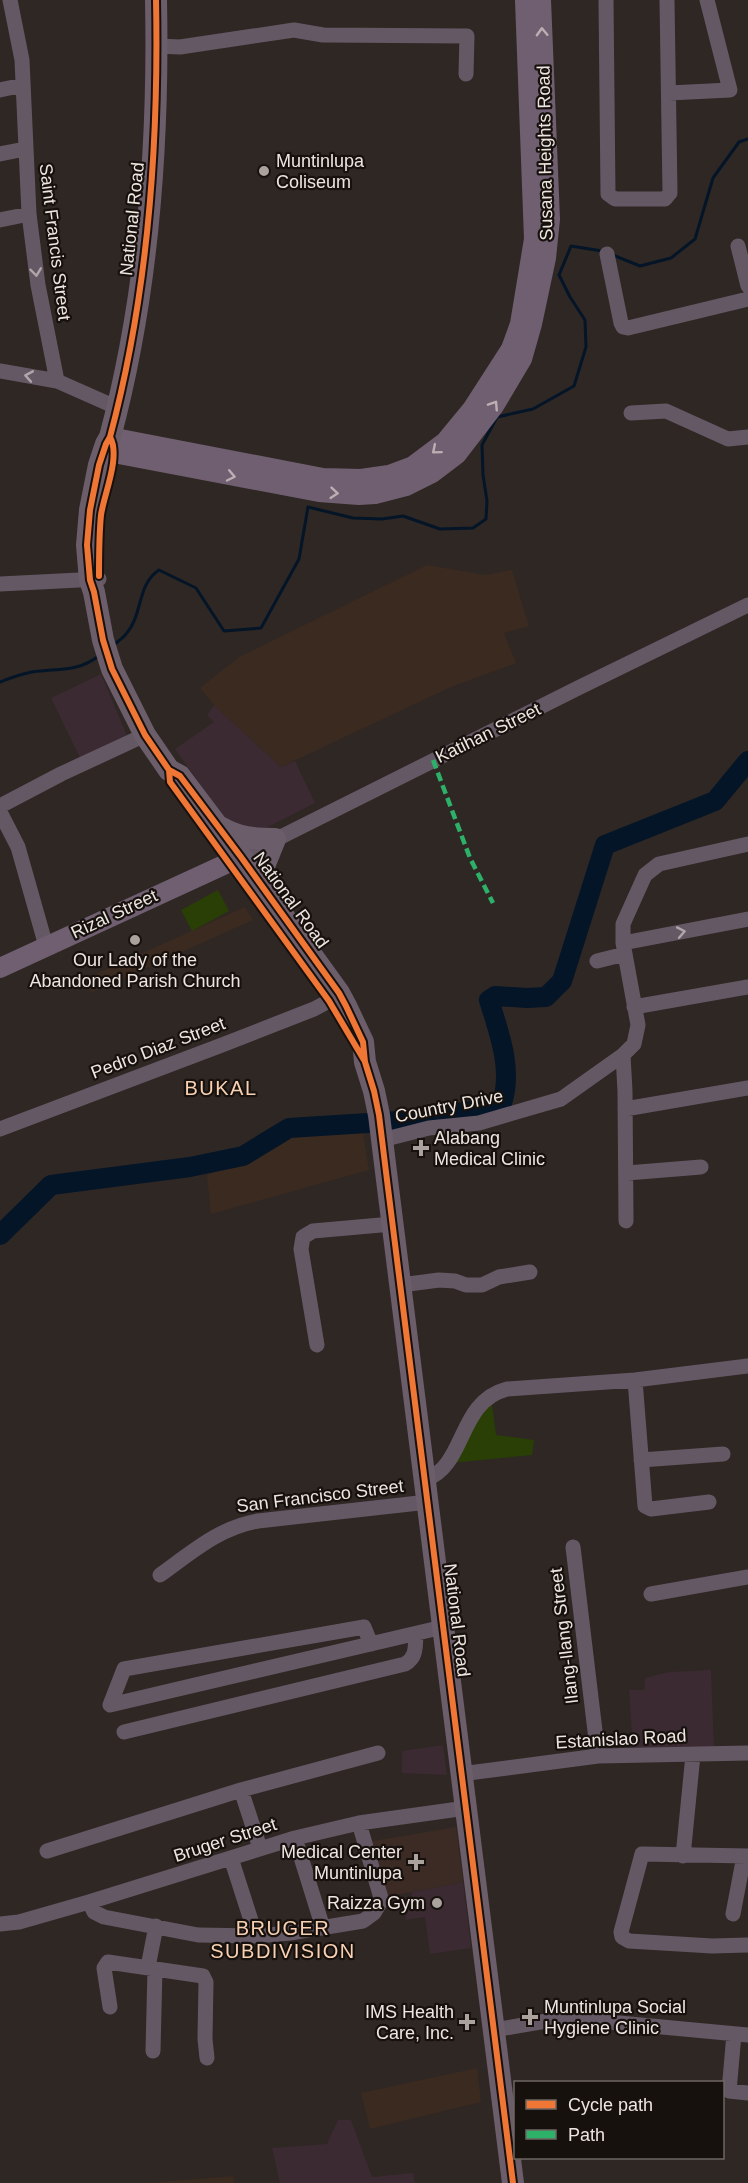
<svg xmlns="http://www.w3.org/2000/svg" width="748" height="2183" font-family="Helvetica,sans-serif">
  <rect width="100%" height="100%" fill="#2f2724"/>
  <path fill="#3b2a32" d="M 101,674 L 128,738 L 81,760 L 51,698 Z
    M 214,705 L 281,767 L 295,761 L 315,803 L 262,830 L 229,825 L 175,749 L 214,722 L 207,715 Z
    M 711,1670 L 714,1748 L 633,1750 L 629,1690 L 644,1690 L 645,1678 L 669,1672 Z
    M 443,1745 L 447,1775 L 402,1773 L 402,1751 Z
    M 463,1882 L 471,1948 L 430,1954 L 425,1917 L 405,1920 L 412,1892 Z
    M 338,2120 L 351,2120 L 372,2177 L 413,2173 L 415,2183 L 280,2183 L 272,2148 L 327,2144 Z"/>
  <path fill="#3b2a20" d="M 427,565 L 485,575 L 512,570 L 529,626 L 504,633 L 516,663 L 451,687 L 281,767 L 214,705 L 200,688 L 239,657 Z
    M 245,907 L 253,920 L 91,993 L 87,978 Z
    M 362,1126 L 369,1170 L 211,1214 L 207,1175 L 277,1146 L 279,1137 L 299,1131 Z
    M 477,2068 L 481,2102 L 370,2129 L 361,2093 Z
    M 233,2176 L 234,2183 L 147,2183 Z"/>
  <path fill="#3c2b25" d="M 456,1827 L 463,1882 L 382,1898 L 367,1842 Z"/>
  <path fill="#2a3f05" d="M 218,890 L 229,911 L 192,931 L 181,910 Z
    M 492,1404 L 496,1435 L 534,1440 L 532,1455 L 450,1463 L 480,1417 Z"/>
  <g fill="none" stroke-linecap="round" stroke-linejoin="round">
    <path stroke="#041528" stroke-width="3" d="M 613,255 L 640,266 L 671,258 L 695,239 L 713,178 L 739,142 L 748,139
      M 115,644 C 118,641 123,638 126,634 C 143,615 137,584 159,570 L 196,588 L 224,631 L 261,628 L 299,559 L 308,507 L 353,518 L 382,519 L 403,516 L 440,529 L 473,528 L 486,519 L 487,501 L 483,475 L 482,445 L 497,417 L 533,409 L 574,386 L 586,347 L 585,320 L 570,297 L 559,275 L 571,246 L 602,251
      M 0,682 C 10,678 21,674 32,672 C 59,668 77,673 100,655"/>
    <path stroke="#041528" stroke-width="20" d="M 0,1235 L 51,1185 L 190,1167 L 243,1156 L 289,1128 L 399,1121 L 487,1109 L 502,1103 C 513,1069 499,1033 489,1000 L 495,996 L 527,998 L 546,997 L 562,981 L 605,845 L 715,801 L 748,761"/>
    <path stroke="#655865" stroke-width="15" d="M 10,0 L 22,60 L 29,214 L 38,285 L 57,381
      M 606,0 L 608,194 L 615,199 L 665,199 L 670,193 L 667,0
      M 157,46 L 180,47 L 294,30 L 323,35 L 467,36 L 466,74
      M 0,90 L 23,85
      M 669,93 L 730,90 L 707,0
      M 0,154 L 25,149
      M 0,220 L 29,214
      M 738,246 L 748,286
      M 607,254 L 621,323 L 623,327 L 628,328 L 748,299
      M 0,371 L 57,381 L 118,408
      M 631,413 L 666,411 L 728,439 L 748,437
      M 0,584 L 99,579
      M 0,806 L 61,774 L 145,735
      M 0,812 L 18,847 L 46,946
      M 241,857 L 578,688 L 748,605
      M 623,943 L 748,919
      M 597,961 L 625,954
      M 634,1007 L 748,987
      M 623,1055 L 625,1091 L 626,1221
      M 625,1109 L 748,1088
      M 0,1129 L 222,1045 L 314,1009 L 329,1001
      M 382,1140 L 429,1128 L 479,1123 L 561,1099 L 623,1055 L 634,1044 L 638,1025 L 623,943 L 623,924 L 645,875 L 659,864 L 748,844
      M 627,1173 L 701,1167
      M 401,1285 L 439,1280 L 455,1281 L 466,1285 L 482,1285 L 499,1277 L 530,1272
      M 317,1345 L 301,1249 L 303,1237 L 313,1231 L 392,1224
      M 635,1380 L 645,1506 L 651,1509 L 709,1502
      M 641,1460 L 723,1454
      M 425,1480 C 467,1465 457,1402 507,1389 L 635,1380 L 748,1366
      M 573,1547 L 598,1756
      M 160,1575 C 191,1553 220,1527 258,1521 L 428,1502
      M 651,1594 L 748,1577
      M 110,1705 L 443,1627
      M 110,1705 L 124,1669 L 364,1627 L 371,1644
      M 124,1732 L 405,1664 C 417,1657 415,1647 416,1634
      M 461,1774 L 598,1756 L 748,1753
      M 241,1790 L 260,1848
      M 295,1838 L 323,1928
      M 47,1851 L 241,1790 L 378,1753
      M 683,1856 L 693,1755
      M 748,1856 L 642,1854 L 621,1932 L 622,1937 L 629,1941 L 712,1946 L 748,1945
      M 231,1858 L 256,1936
      M 89,1902 L 94,1912 L 104,1917 L 198,1935 L 256,1936 L 290,1933 L 363,1921 L 374,1913 L 380,1903 L 381,1898 L 359,1823
      M 733,1914 L 744,1856
      M 0,1924 L 19,1922 L 89,1902 L 295,1838 L 359,1823 L 466,1808
      M 148,1967 L 156,1926
      M 110,2007 L 104,1968 L 108,1962 L 203,1976 L 206,1982 L 205,2039 L 207,2058
      M 494,2030 L 558,2019 L 587,2020 L 748,2035
      M 734,2034 L 729,2091 L 748,2093
      M 153,2051 L 155,1969"/>
    <path stroke="#705f70" stroke-width="20" d="M 110,437 L 323,478 L 361,479 L 389,475 L 413,466 L 445,442 L 473,408 L 511,349 L 520,324 L 534,239 L 525,0
      M 103,451 L 319,492 L 359,495 L 375,494 L 406,486 L 432,473 L 457,454 L 494,406 L 522,359 L 532,324 L 546,258 L 550,219 L 541,0
      M 0,968 L 241,857"/>
    <path stroke="#6c5d6b" stroke-width="22" d="M 156,0 C 159,147 148,295 110,437 L 106,444 L 99,465 L 90,510 L 87,545 L 90,580 L 94,592 L 103,640 L 112,669 L 145,735 L 169,770 L 180,776 L 241,857 L 339,993 L 346,1006 L 363,1042 L 365,1062 L 374,1091 L 379,1115 L 386,1172 L 513,2183
      M 220,827 C 239,838 254,839 275,839 L 262,871 L 265,890"/>
    <path stroke="#2db169" stroke-width="4.5" stroke-dasharray="9 4.5" stroke-linecap="butt" d="M 433,760 L 470,858 L 493,903"/>
    <g stroke="#17110e" stroke-width="10">
      <path id="cycleway" d="M 156,0 C 159,147 148,295 110,437 L 106,444 L 99,465 L 90,510 L 87,545 L 90,580 L 94,592 L 103,640 L 112,669 L 145,735 L 169,770 L 180,776 L 241,857 L 339,993 L 346,1006 L 363,1042 L 365,1062 L 374,1091 L 379,1115 L 386,1172 L 513,2183
        M 99,576 C 99,555 99,535 101,515 C 104,494 121,456 110,437
        M 169,770 L 170,782 L 329,1001 L 364,1060"/>
    </g>
    <use href="#cycleway" stroke="#f07635" stroke-width="6"/>
  </g>
  <defs><path id="oneway-chevron" d="M-2-3.5L2.5 0L-2 3.5" fill="none" stroke-width="1.6" stroke-linecap="round" stroke-linejoin="round" transform="scale(1.5)"/></defs>
  <g stroke="#bcafb3">
    <use href="#oneway-chevron" transform="translate(542 32) rotate(-92)"/>
    <use href="#oneway-chevron" transform="translate(494 405) rotate(-57)"/>
    <use href="#oneway-chevron" transform="translate(436 450) rotate(140)"/>
    <use href="#oneway-chevron" transform="translate(231 476) rotate(12)"/>
    <use href="#oneway-chevron" transform="translate(334 493) rotate(5)"/>
  </g>
  <g stroke="#b0a6a9">
    <use href="#oneway-chevron" transform="translate(36 272) rotate(83)"/>
    <use href="#oneway-chevron" transform="translate(29 376) rotate(-170)"/>
    <use href="#oneway-chevron" transform="translate(681 932) rotate(-11)"/>
  </g>
  <g fill="#aba29e" stroke="#17110e" stroke-width="2">
    <circle cx="264" cy="171" r="6"/>
    <circle cx="135" cy="940" r="6"/>
    <path d="M418 1139h6v6h6v6h-6v6h-6v-6h-6v-6h6z"/>
    <path d="M413 1853h6v6h6v6h-6v6h-6v-6h-6v-6h6z"/>
    <circle cx="437" cy="1903" r="6"/>
    <path d="M527 2008h6v6h6v6h-6v6h-6v-6h-6v-6h6z"/>
    <path d="M464 2013h6v6h6v6h-6v6h-6v-6h-6v-6h6z"/>
  </g>
  <g text-anchor="middle" dominant-baseline="central" stroke-width="4.5" stroke-linejoin="round" paint-order="stroke">
    <g font-size="18" fill="#eee5e0" stroke="#17110e">
      <text transform="translate(545 153) rotate(-91)">Susana Heights Road</text>
      <text transform="translate(132 219) rotate(-84)">National Road</text>
      <text transform="translate(55 242) rotate(83)">Saint Francis Street</text>
      <text transform="translate(488 733) rotate(-26)">Katihan Street</text>
      <text transform="translate(291 900) rotate(54)">National Road</text>
      <text transform="translate(114 914) rotate(-25)">Rizal Street</text>
      <text transform="translate(158 1048) rotate(-21)">Pedro Diaz Street</text>
      <text transform="translate(449 1106) rotate(-11)">Country Drive</text>
      <text transform="translate(320 1496) rotate(-7)">San Francisco Street</text>
      <text transform="translate(457 1620) rotate(83)">National Road</text>
      <text transform="translate(564 1636) rotate(-97)">Ilang-Ilang Street</text>
      <text transform="translate(621 1739) rotate(-3)">Estanislao Road</text>
      <text transform="translate(225 1840) rotate(-18)">Bruger Street</text>
    </g>
    <g font-size="18" fill="#eee5e0" stroke="#17110e" text-anchor="start">
      <text x="276" y="161">Muntinlupa<tspan x="276" dy="21">Coliseum</tspan></text>
      <text x="135" y="960" text-anchor="middle">Our Lady of the<tspan x="135" dy="21">Abandoned Parish Church</tspan></text>
      <text x="434" y="1138">Alabang<tspan x="434" dy="21">Medical Clinic</tspan></text>
      <text x="402" y="1852" text-anchor="end">Medical Center<tspan x="402" dy="21">Muntinlupa</tspan></text>
      <text x="425" y="1903" text-anchor="end">Raizza Gym</text>
      <text x="544" y="2007">Muntinlupa Social<tspan x="544" dy="21">Hygiene Clinic</tspan></text>
      <text x="454" y="2012" text-anchor="end">IMS Health<tspan x="454" dy="21">Care, Inc.</tspan></text>
    </g>
    <g font-size="20" letter-spacing="1.5" fill="#f8d0b2" stroke="#17110e">
      <text x="221" y="1088">BUKAL</text>
      <text x="283" y="1928">BRUGER<tspan x="283" dy="23">SUBDIVISION</tspan></text>
    </g>
  </g>
  <rect x="514" y="2081" width="210" height="78" fill="#17110e" stroke="#6d6662" stroke-width="1.5"/>
  <rect x="526" y="2100" width="30" height="9" fill="#f07635" stroke="#6d6662" stroke-width="1.5"/>
  <text x="568" y="2111" font-size="18" fill="#eee5e0">Cycle path</text>
  <rect x="526" y="2130" width="30" height="9" fill="#2db169" stroke="#6d6662" stroke-width="1.5"/>
  <text x="568" y="2141" font-size="18" fill="#eee5e0">Path</text>
</svg>
